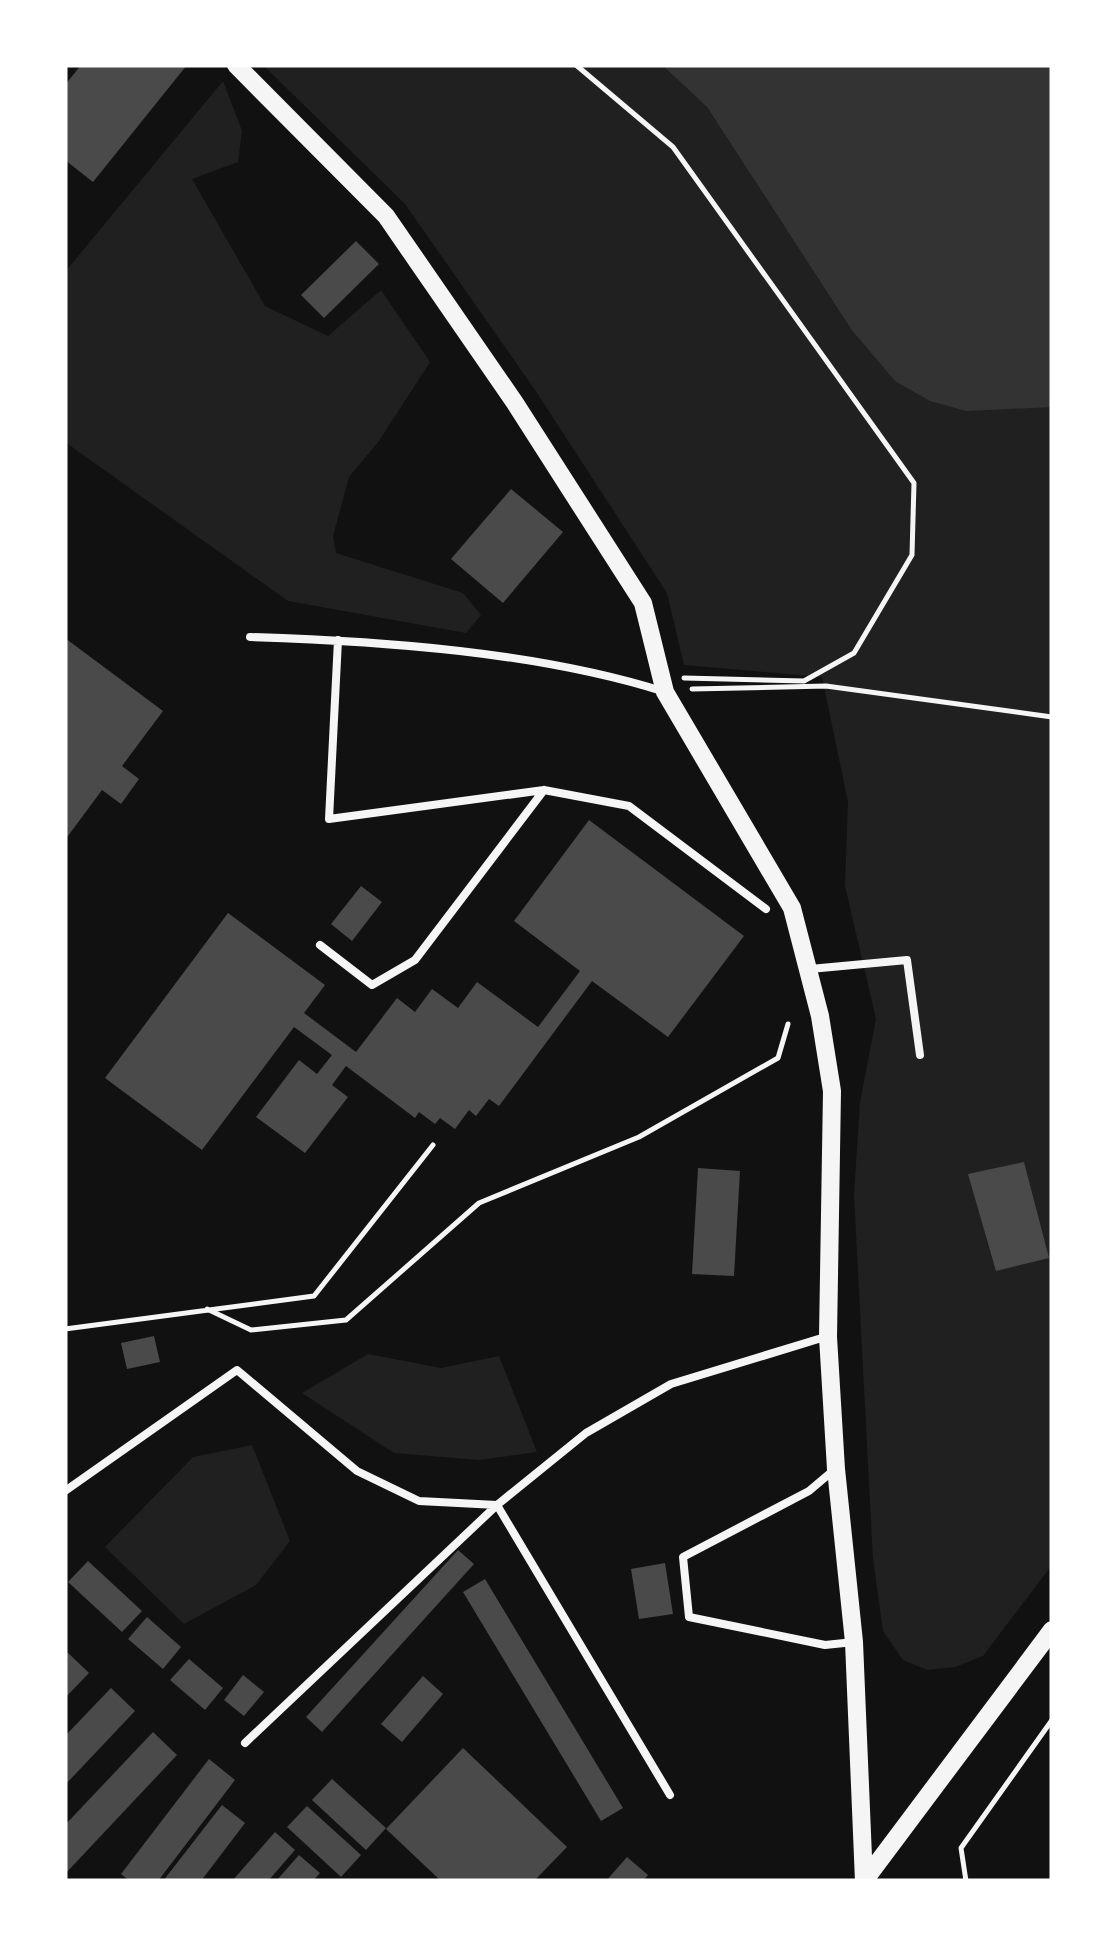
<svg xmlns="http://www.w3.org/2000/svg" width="1117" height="1946" font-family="'Roboto Condensed',sans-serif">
  <rect width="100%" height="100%" fill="#111"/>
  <path fill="#202020" d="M 263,65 L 662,65 L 707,107 L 851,329 L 1052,407 L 1052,1565 L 983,1656 L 955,1667 L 927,1670 L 903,1660 L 883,1631 L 873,1559 L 854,1195 L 860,1102 L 876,1019 L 845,886 L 848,802 L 822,677 L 684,665 L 667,593 L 535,390 L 405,204 Z
    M 223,81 L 242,131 L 238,162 L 192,179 L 265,306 L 328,336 L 381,290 L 430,362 L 379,441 L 349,477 L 333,536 L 336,553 L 463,593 L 481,615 L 466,633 L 288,601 L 65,442 L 65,272 Z
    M 368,1354 L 441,1368 L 499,1356 L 537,1452 L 479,1460 L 394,1453 L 302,1393 Z
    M 252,1445 L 290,1541 L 256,1585 L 184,1624 L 105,1547 L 193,1457 Z"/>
  <path fill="#333" d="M 662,65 L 1052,65 L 1052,407 L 966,411 L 930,401 L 895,381 L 851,329 L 707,107 Z"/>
  <path fill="#4a4a4a" d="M 81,65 L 187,65 L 93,182 L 65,160 L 65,85 Z
    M 356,241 L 379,264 L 324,318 L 301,295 Z
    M 511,489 L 563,532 L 503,603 L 451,559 Z
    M 65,638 L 163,711 L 122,766 L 139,779 L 121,804 L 102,790 L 65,840 Z
    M 589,820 L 744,936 L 668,1037 L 592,981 L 499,1106 L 489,1099 L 476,1116 L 469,1110 L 455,1129 L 440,1118 L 435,1124 L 419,1112 L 415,1118 L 346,1066 L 332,1085 L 348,1097 L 305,1153 L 256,1117 L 299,1060 L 317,1074 L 332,1055 L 294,1027 L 202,1150 L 105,1078 L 228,913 L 325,985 L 304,1013 L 356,1052 L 397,998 L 415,1012 L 432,989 L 458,1008 L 477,982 L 538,1027 L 580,971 L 514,921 Z
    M 361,886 L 382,902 L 352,941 L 331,924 Z
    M 1024,1162 L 1049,1258 L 996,1271 L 968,1174 Z
    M 698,1168 L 740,1171 L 734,1276 L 692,1274 Z
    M 154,1336 L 160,1362 L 127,1369 L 121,1343 Z
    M 458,1550 L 474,1564 L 322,1732 L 306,1717 Z
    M 88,1561 L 142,1611 L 122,1632 L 68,1582 Z
    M 665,1563 L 673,1614 L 639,1619 L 631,1569 Z
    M 485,1579 L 623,1808 L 601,1821 L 463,1592 Z
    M 147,1617 L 181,1647 L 163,1669 L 128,1639 Z
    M 65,1650 L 89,1673 L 65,1698 Z
    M 189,1659 L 223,1688 L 205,1710 L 170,1680 Z
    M 243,1675 L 264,1692 L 244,1716 L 224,1700 Z
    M 423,1676 L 443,1694 L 402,1742 L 381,1724 Z
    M 111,1688 L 135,1711 L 65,1785 L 65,1736 Z
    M 153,1732 L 177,1755 L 65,1874 L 65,1825 Z
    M 463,1748 L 567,1847 L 534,1881 L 441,1881 L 386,1829 Z
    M 209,1759 L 235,1780 L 158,1881 L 130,1881 L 121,1874 Z
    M 332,1779 L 386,1828 L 366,1850 L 312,1800 Z
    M 222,1805 L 245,1823 L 201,1881 L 163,1881 Z
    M 307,1806 L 361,1855 L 341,1877 L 287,1827 Z
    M 275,1832 L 295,1850 L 268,1881 L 232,1881 Z
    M 299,1855 L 320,1873 L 313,1881 L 276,1881 Z
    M 627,1857 L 648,1875 L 643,1881 L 606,1881 Z"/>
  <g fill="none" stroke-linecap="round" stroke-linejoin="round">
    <path stroke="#f5f5f5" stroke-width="5" d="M 576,65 L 673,147 L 914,483 L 912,555 L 854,653 L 804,681 L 684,678
      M 692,689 L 826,686 L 1052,717
      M 207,1309 L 251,1330 L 346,1320 L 479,1203 L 639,1137 L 778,1058 L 788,1024
      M 65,1329 L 314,1296 L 433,1145
      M 966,1881 L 961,1848 L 1052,1720"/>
    <path stroke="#f5f5f5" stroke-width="8" d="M 250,637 C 382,641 539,652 665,692
      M 338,640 L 329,819 L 544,790 L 629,806 L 766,909
      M 320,945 L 372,985 L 415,960 L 544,790
      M 810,969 L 907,960 L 920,1055
      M 835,1469 L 809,1491 L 683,1557 L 689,1617 L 825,1645 L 854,1642
      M 65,1491 L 237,1370 L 357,1471 L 419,1501 L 497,1505 L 670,1795
      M 245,1743 L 497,1505 L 586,1433 L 671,1384 L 825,1337"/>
    <path stroke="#f5f5f5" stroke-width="18" d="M 236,65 L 386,216 L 515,403 L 643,603 L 665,692 L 792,908 L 820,1016 L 832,1091 L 828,1337 L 836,1469 L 854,1642 L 864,1881
      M 864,1881 L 1052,1630"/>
  </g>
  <rect width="1117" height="1946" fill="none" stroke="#ffffff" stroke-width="135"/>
</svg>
